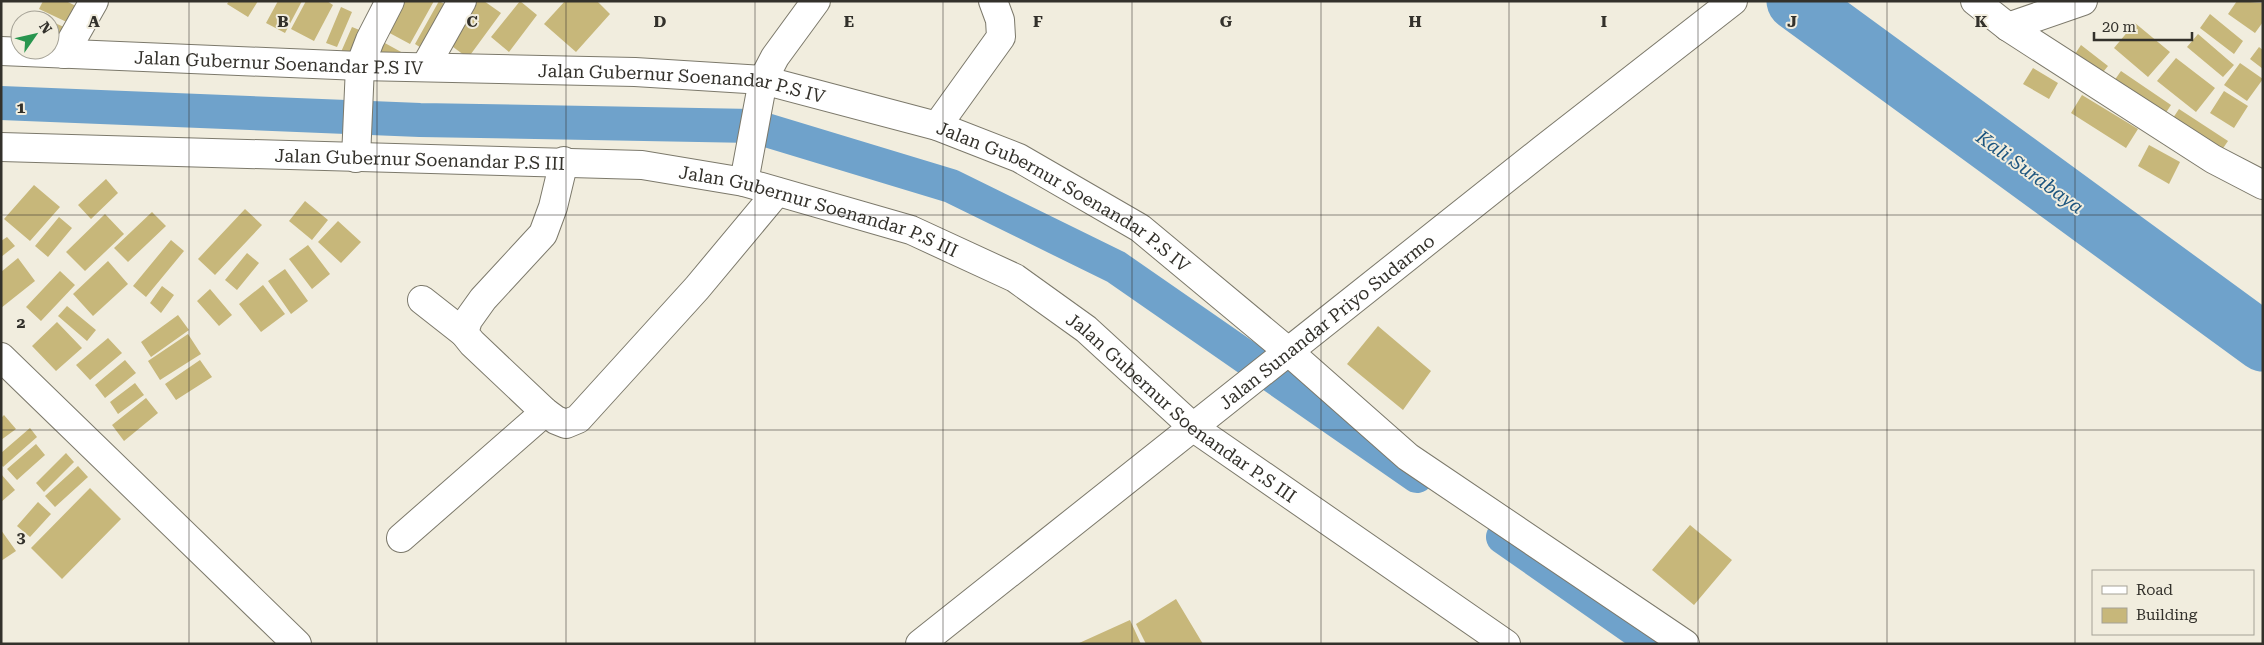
<svg xmlns="http://www.w3.org/2000/svg" width="2264" height="645" font-family="'Roboto Serif',serif">
  <rect width="100%" height="100%" fill="#f1edde"/>
  <g fill="none" stroke-linecap="round" stroke-linejoin="round">
    <path stroke="#6fa2cb" stroke-width="34" d="M 1,103 L 420,120 L 753,126 L 951,186 L 1116,267 L 1417,476
      M 1503,537 L 1656,644"/>
    <path stroke="#6fa2cb" stroke-width="59" d="M 1796,1 L 2263,342"/>
  </g>
  <path fill="#c7b77a" d="M 43,1 L 66,1 L 78,7 L 71,24 L 39,9 Z
    M 229,1 L 258,1 L 248,17 L 227,4 Z
    M 278,1 L 302,1 L 285,33 L 266,23 Z
    M 306,1 L 327,1 L 333,5 L 314,41 L 291,29 Z
    M 400,1 L 434,1 L 410,44 L 384,30 Z
    M 439,1 L 450,7 L 426,51 L 415,44 Z
    M 475,1 L 484,1 L 501,13 L 468,58 L 445,41 Z
    M 520,1 L 537,15 L 509,52 L 491,37 Z
    M 565,1 L 597,1 L 610,14 L 576,52 L 544,24 Z
    M 2237,1 L 2263,3 L 2263,22 L 2255,33 L 2228,14 Z
    M 341,7 L 352,12 L 337,47 L 326,43 Z
    M 2210,14 L 2243,41 L 2234,54 L 2200,28 Z
    M 50,21 L 64,27 L 54,46 L 50,44 Z
    M 2135,23 L 2170,52 L 2148,77 L 2114,48 Z
    M 352,27 L 367,33 L 355,58 L 341,52 Z
    M 2198,34 L 2234,65 L 2223,77 L 2187,47 Z
    M 383,42 L 403,53 L 398,63 L 378,51 Z
    M 2081,45 L 2108,66 L 2099,77 L 2073,57 Z
    M 2259,47 L 2263,50 L 2263,69 L 2250,59 Z
    M 2176,58 L 2215,88 L 2196,112 L 2157,81 Z
    M 2240,63 L 2263,79 L 2247,101 L 2224,85 Z
    M 2033,68 L 2058,83 L 2049,99 L 2023,84 Z
    M 2121,71 L 2171,105 L 2159,123 L 2109,88 Z
    M 2224,91 L 2248,106 L 2234,128 L 2210,113 Z
    M 2082,95 L 2138,129 L 2126,148 L 2071,113 Z
    M 2179,109 L 2228,141 L 2217,157 L 2169,124 Z
    M 2149,145 L 2180,162 L 2169,184 L 2138,166 Z
    M 106,179 L 118,193 L 91,219 L 78,205 Z
    M 34,185 L 60,207 L 30,241 L 4,219 Z
    M 305,201 L 328,220 L 312,240 L 289,221 Z
    M 245,209 L 262,225 L 215,275 L 198,259 Z
    M 152,212 L 166,226 L 128,262 L 114,248 Z
    M 105,214 L 124,234 L 85,271 L 66,252 Z
    M 59,217 L 72,228 L 48,257 L 35,246 Z
    M 338,221 L 361,242 L 341,263 L 318,242 Z
    M 7,237 L 15,246 L 1,257 L 1,241 Z
    M 171,240 L 184,251 L 146,297 L 133,286 Z
    M 308,245 L 330,274 L 312,289 L 289,259 Z
    M 247,253 L 259,263 L 237,290 L 225,280 Z
    M 18,258 L 35,281 L 1,308 L 1,272 Z
    M 108,261 L 128,284 L 93,316 L 73,294 Z
    M 285,269 L 308,301 L 291,314 L 268,281 Z
    M 60,271 L 75,285 L 41,321 L 26,307 Z
    M 263,285 L 285,314 L 261,332 L 239,304 Z
    M 162,286 L 174,295 L 161,313 L 150,303 Z
    M 210,289 L 232,315 L 219,326 L 197,301 Z
    M 67,306 L 96,330 L 87,341 L 58,316 Z
    M 178,315 L 189,330 L 151,357 L 141,342 Z
    M 57,322 L 82,348 L 56,371 L 32,346 Z
    M 1378,326 L 1431,371 L 1403,410 L 1347,364 Z
    M 188,334 L 201,354 L 160,380 L 148,361 Z
    M 108,338 L 122,353 L 90,380 L 76,365 Z
    M 125,360 L 136,373 L 105,398 L 95,385 Z
    M 200,360 L 212,377 L 176,400 L 165,384 Z
    M 135,383 L 144,395 L 118,414 L 110,402 Z
    M 146,398 L 158,413 L 124,441 L 112,425 Z
    M 4,415 L 16,429 L 1,440 L 1,418 Z
    M 30,428 L 37,437 L 3,467 L 1,464 L 1,453 Z
    M 36,444 L 45,455 L 17,480 L 7,469 Z
    M 66,453 L 74,462 L 44,492 L 36,483 Z
    M 78,466 L 88,477 L 55,507 L 45,496 Z
    M 1,474 L 15,490 L 1,502 Z
    M 90,488 L 121,519 L 62,579 L 31,548 Z
    M 38,502 L 51,514 L 30,537 L 17,526 Z
    M 1690,525 L 1732,560 L 1694,605 L 1652,570 Z
    M 1,530 L 16,551 L 1,561 Z
    M 1176,599 L 1203,644 L 1146,644 L 1136,624 Z
    M 1130,620 L 1141,644 L 1077,644 Z"/>
  <g fill="none" stroke-linecap="round" stroke-linejoin="round">
    <g stroke="#7c796b" stroke-width="30">
      <g id="street">
        <path d="M 1975,1 L 2008,27 L 2213,159 L 2263,185"/>
        <path d="M 2008,27 L 2083,1"/>
        <path id="s1" d="M 1,51 L 360,66 L 635,72 L 763,80 L 937,126 L 1019,158 L 1140,228 L 1289,352 L 1408,457 L 1685,644"/>
        <path d="M 64,54 L 94,1"/>
        <path d="M 425,67 L 462,1"/>
        <path d="M 937,126 L 1001,37 L 1000,20 L 993,1"/>
        <path id="s2" d="M 1,147 L 642,165 L 744,182 L 911,230 L 1015,278 L 1086,329 L 1194,428 L 1506,644"/>
        <path d="M 356,158 L 360,66 L 370,40 L 390,1"/>
        <path d="M 564,161 L 553,207 L 543,234 L 483,299 L 468,320 L 464,333 L 472,343 L 545,412 L 556,420 L 566,424 L 578,419 L 697,288 L 777,192"/>
        <path d="M 744,182 L 763,80 L 775,57 L 816,1"/>
        <path d="M 422,300 L 464,333"/>
        <path d="M 1,357 L 297,644"/>
        <path d="M 401,538 L 545,412"/>
      </g>
    </g>
    <g stroke="#7c796b" stroke-width="30">
      <g id="highway">
        <path id="s3" d="M 920,644 L 1542,150 L 1733,1"/>
      </g>
    </g>
    <use href="#street" stroke="#fff" stroke-width="28"/>
    <use href="#highway" stroke="#fff" stroke-width="28"/>
  </g>
  <path fill="none" stroke="#33312b" stroke-width="1" stroke-opacity="0.55" d="M 189,1 L 189,644M 377,1 L 377,644M 566,1 L 566,644M 755,1 L 755,644M 943,1 L 943,644M 1132,1 L 1132,644M 1321,1 L 1321,644M 1509,1 L 1509,644M 1698,1 L 1698,644M 1887,1 L 1887,644M 2075,1 L 2075,644M 1,215 L 2263,215M 1,430 L 2263,430"/>
  <g text-anchor="middle" dominant-baseline="central" stroke-width="4" stroke-linejoin="round" paint-order="stroke">
    <g font-size="18" fill="#33312b" stroke="#f1edde">
      <text stroke="none"><textPath href="#s1" startOffset="278">Jalan Gubernur Soenandar P.S IV</textPath></text>
      <text stroke="none"><textPath href="#s1" startOffset="682">Jalan Gubernur Soenandar P.S IV</textPath></text>
      <text stroke="none"><textPath href="#s2" startOffset="419">Jalan Gubernur Soenandar P.S III</textPath></text>
      <text stroke="none"><textPath href="#s1" startOffset="1088">Jalan Gubernur Soenandar P.S IV</textPath></text>
      <text stroke="none"><textPath href="#s2" startOffset="824">Jalan Gubernur Soenandar P.S III</textPath></text>
      <text stroke="none"><textPath href="#s3" startOffset="519">Jalan Sunandar Priyo Sudarmo</textPath></text>
      <text stroke="none"><textPath href="#s2" startOffset="1244">Jalan Gubernur Soenandar P.S III</textPath></text>
    </g>
    <g font-size="19" font-style="italic" fill="#1e567f" stroke="#f1edde">
      <text transform="translate(2030 172) rotate(36)">Kali Surabaya</text>
    </g>
  </g>
  <g font-size="16" text-anchor="middle" font-weight="bold" fill="#33312b" stroke="#f1edde" stroke-width="4" stroke-linejoin="round" paint-order="stroke">
    <text x="94" y="27">A</text>
    <text x="283" y="27">B</text>
    <text x="472" y="27">C</text>
    <text x="660" y="27">D</text>
    <text x="849" y="27">E</text>
    <text x="1038" y="27">F</text>
    <text x="1226" y="27">G</text>
    <text x="1415" y="27">H</text>
    <text x="1604" y="27">I</text>
    <text x="1792" y="27">J</text>
    <text x="1981" y="27">K</text>
    <text x="21" y="113">1</text>
    <text x="21" y="328">2</text>
    <text x="21" y="543">3</text>
  </g>
  <rect width="2264" height="645" fill="none" stroke="#33312b" stroke-width="5"/>
  <rect x="2092" y="570" width="162" height="65" fill="#f1edde" stroke="#a5a296"/>
  <rect x="2102" y="586" width="25" height="8" fill="#ffffff" stroke="#a5a296"/>
  <text x="2136" y="595" font-size="15" fill="#33312b">Road</text>
  <rect x="2102" y="608" width="25" height="15" fill="#c7b77a" stroke="#a5a296"/>
  <text x="2136" y="620" font-size="15" fill="#33312b">Building</text>
  <g transform="translate(35 35) rotate(56)"><circle r="24" fill="#f1edde" stroke="#a5a296"/>
  <path d="M0-4L9 19L0 12L-9 19Z" fill="#28954e"/>
  <text y="-8" font-size="14" font-weight="bold" text-anchor="middle" fill="#33312b">N</text>
  </g>
  <path d="M2094 32v8h98v-8" fill="none" stroke="#33312b" stroke-width="2.5"/>
  <text x="2102" y="32" font-size="15" fill="#33312b" stroke="#f1edde" stroke-width="4" paint-order="stroke">20 m</text>
</svg>
